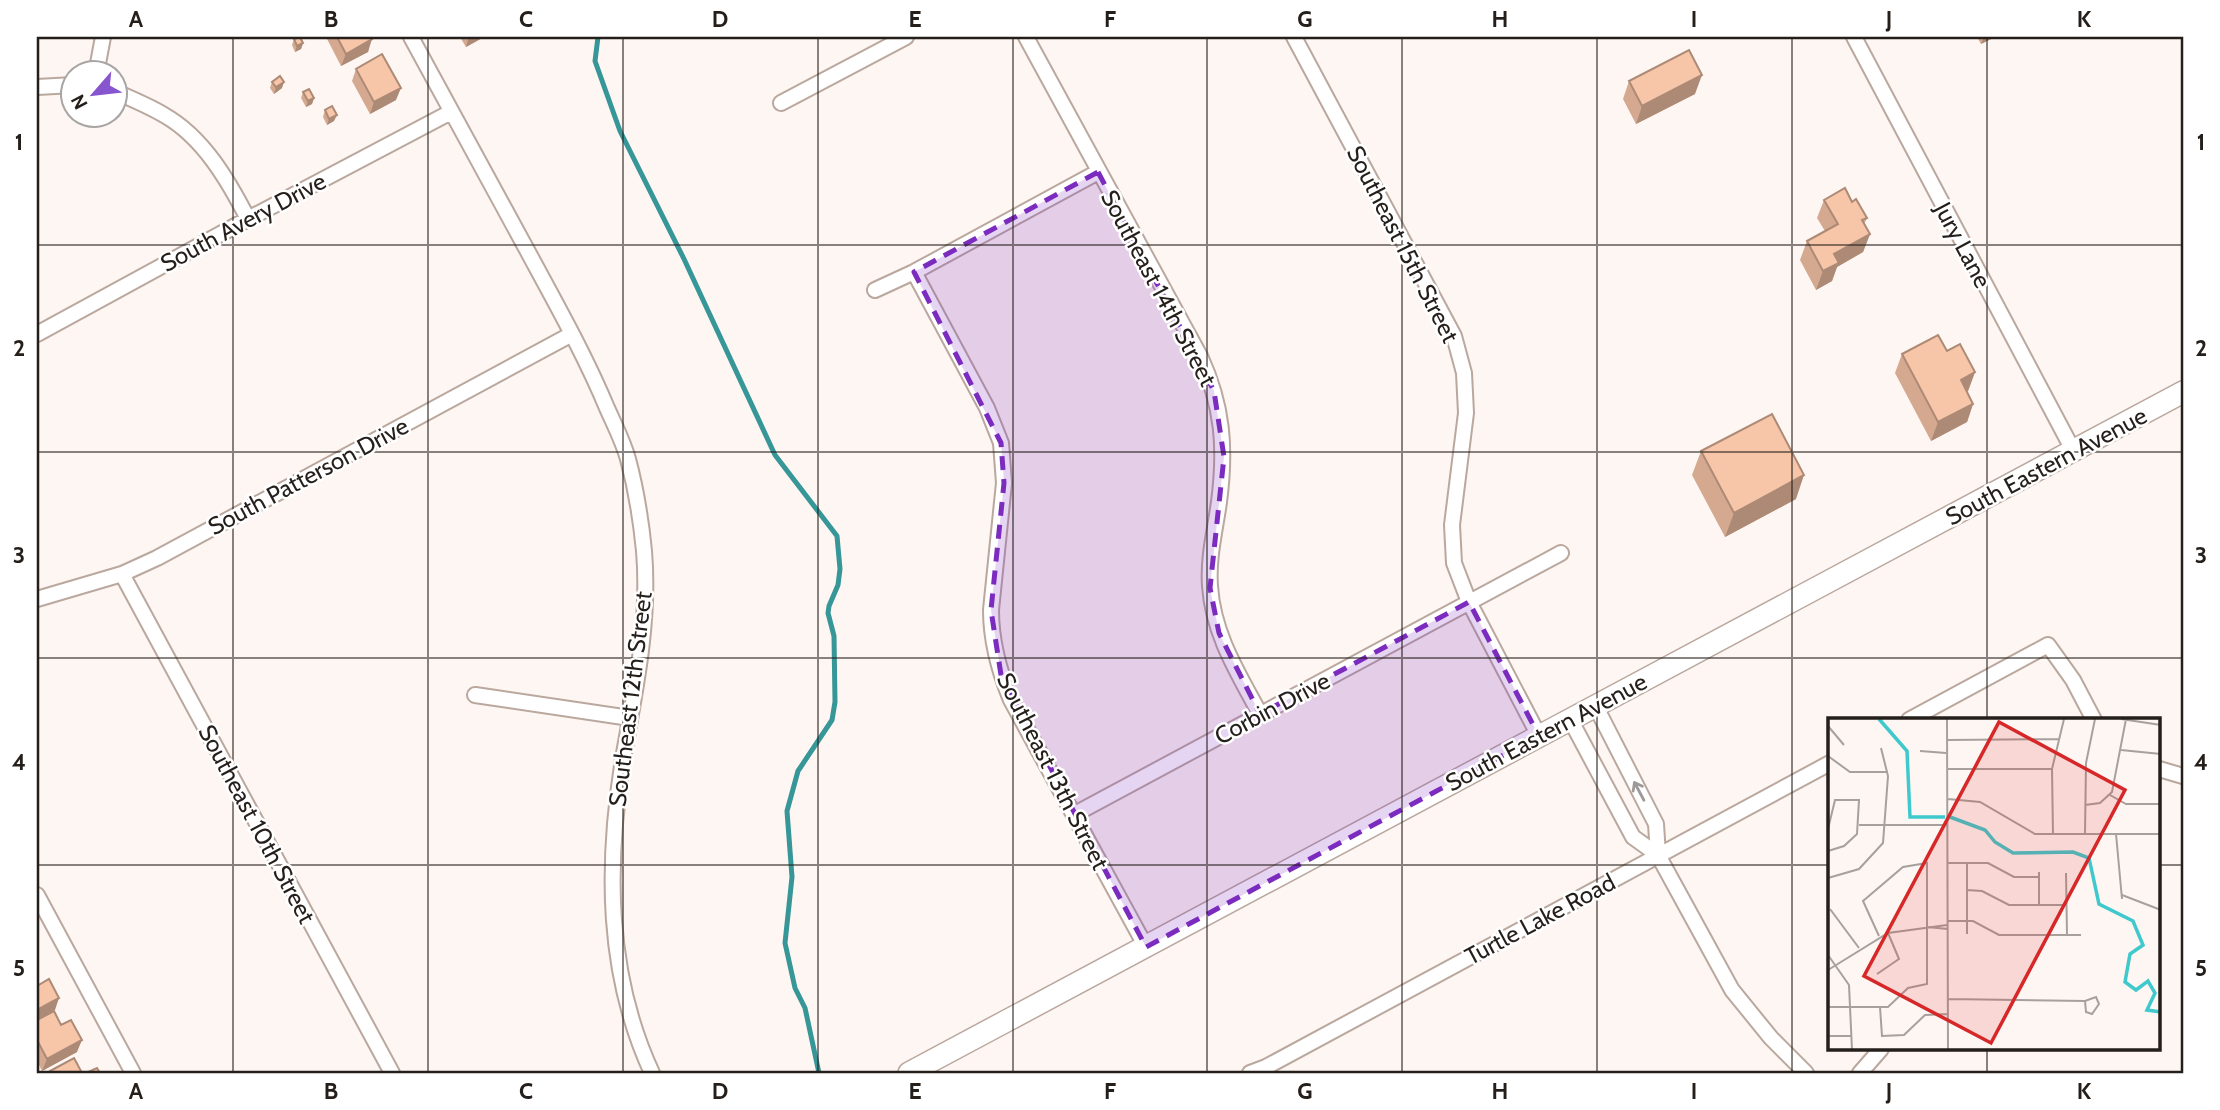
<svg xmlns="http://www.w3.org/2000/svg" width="2220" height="1110" font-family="Cabin,sans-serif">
  <rect width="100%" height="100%" fill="#fef6f2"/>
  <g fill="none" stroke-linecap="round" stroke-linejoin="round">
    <path stroke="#379697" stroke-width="5" d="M 598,37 L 595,61 L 620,131 L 684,259 L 775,455 L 837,536 L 840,569 L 838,585 L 829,606 L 828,613 L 834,636 L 835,702 L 832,720 L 798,771 L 787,811 L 792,877 L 785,943 L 795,988 L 805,1008 L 819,1073"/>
    <g stroke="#baa89e" stroke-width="18">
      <path id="street" d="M 411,37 C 449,108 488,179 527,250 C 555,302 584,353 607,408 C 614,424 623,441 628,459 C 636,489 641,520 644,551 C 650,622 635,691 623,759 C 606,865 606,974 652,1073
        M 1026,37 L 1200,356 C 1223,406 1226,448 1219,502 C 1215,531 1208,557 1210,586 C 1213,634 1238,673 1260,714
        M 1294,37 L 1454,336 L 1464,373 L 1466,413 L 1452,525 L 1454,563 L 1469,602 L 1539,736
        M 1854,37 L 2074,452
        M 96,74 L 103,37
        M 37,87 L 74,85
        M 116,92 C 132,99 149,106 164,115 C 203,137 228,180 248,219
        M 781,103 L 906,37
        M 914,272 L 987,408 L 1001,443 L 1004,483 L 991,610 C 991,642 999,671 1011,700 L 1146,947
        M 875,290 L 914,272 L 1098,172
        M 37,334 L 248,219 L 451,112
        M 122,574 L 392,1073
        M 37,599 L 122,574 L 157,558 L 572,334
        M 475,695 L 630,718
        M 1595,705 L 1656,824 L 1658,855
        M 1570,719 L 1633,837 L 1658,855 L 1732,990 L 1771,1038 L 1806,1073
        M 1909,720 L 2048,645 L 2073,680 L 2094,720
        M 2159,769 L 2183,776
        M 1075,814 L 1561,553
        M 37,895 L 133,1073
        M 1250,1073 L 1266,1067 L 1830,763
        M 1860,1073 L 1881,1049"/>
    </g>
    <g stroke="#baa89e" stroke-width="24">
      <path id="secondary" d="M 909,1073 L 2183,392"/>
    </g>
    <use href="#street" stroke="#fff" stroke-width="14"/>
    <use href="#secondary" stroke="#fff" stroke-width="21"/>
  </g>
  <path fill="#d4a990" d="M 326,37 L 371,37 L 368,52 L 341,66 Z
    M 460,37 L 484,37 L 466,47 Z
    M 1977,37 L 1995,37 L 1981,44 Z
    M 294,39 L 303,43 L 301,49 L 295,52 L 292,45 Z
    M 356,69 L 396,100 L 370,114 L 352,81 Z
    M 1629,81 L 1695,94 L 1636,124 L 1623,99 Z
    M 272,82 L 282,88 L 274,94 L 270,88 Z
    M 303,92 L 314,98 L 312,104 L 306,107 L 301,98 Z
    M 325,110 L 334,121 L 327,125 L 323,117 Z
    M 1824,200 L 1852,202 L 1867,218 L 1864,224 L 1870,234 L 1863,252 L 1837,267 L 1832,281 L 1816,290 L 1800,260 L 1807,241 L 1825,231 L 1817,218 Z
    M 1947,351 L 1975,372 L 1968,391 L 1967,391 L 1973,404 L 1967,422 L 1931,441 L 1895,373 L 1902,354 Z
    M 1701,451 L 1796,499 L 1725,537 L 1692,475 Z
    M 37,1020 L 77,1052 L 42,1071 L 37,1061 Z"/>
  <path fill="#ad8a76" d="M 469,37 L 484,37 L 466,47 Z
    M 1984,37 L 1995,37 L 1981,44 Z
    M 372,39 L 368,52 L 341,66 L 346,54 Z
    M 303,43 L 301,49 L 295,52 L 297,46 Z
    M 1702,75 L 1695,94 L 1636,124 L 1642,106 Z
    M 284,82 L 282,88 L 274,94 L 276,87 Z
    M 401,88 L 396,100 L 370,114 L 374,102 Z
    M 314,98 L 312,104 L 306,107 L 308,101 Z
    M 337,115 L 334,121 L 327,125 L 329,119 Z
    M 1870,234 L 1863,252 L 1837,267 L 1832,281 L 1816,290 L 1823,271 L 1834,254 Z
    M 1975,372 L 1968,391 L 1954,398 L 1961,380 Z
    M 1973,404 L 1967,422 L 1931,441 L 1938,422 Z
    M 1804,475 L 1796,499 L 1725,537 L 1734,513 Z
    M 59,998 L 55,1010 L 37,1020 L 37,1010 Z
    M 82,1040 L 77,1052 L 42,1071 L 47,1059 Z"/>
  <path fill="#f7c5a8" stroke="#ad8a76" stroke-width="2" d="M 300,37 L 303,43 L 297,46 L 294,39 Z
    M 337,37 L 371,37 L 372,39 L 346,54 Z
    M 1689,50 L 1702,75 L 1642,106 L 1629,81 Z
    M 382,54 L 401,88 L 374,102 L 356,69 Z
    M 280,76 L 284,82 L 276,87 L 272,82 Z
    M 309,89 L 314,98 L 308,101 L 303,92 Z
    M 332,106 L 337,115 L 329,119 L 325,110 Z
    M 1845,188 L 1852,202 L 1856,199 L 1867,218 L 1862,220 L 1870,234 L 1834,254 L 1839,263 L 1823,271 L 1807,241 L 1838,224 L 1824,200 Z
    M 1938,335 L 1947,351 L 1960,344 L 1975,372 L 1961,380 L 1973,404 L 1938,422 L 1902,354 Z
    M 1772,414 L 1804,475 L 1734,513 L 1701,451 Z
    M 49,979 L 59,998 L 37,1010 L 37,986 Z
    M 54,1011 L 61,1025 L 71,1020 L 82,1040 L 47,1059 L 37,1040 L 37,1020 Z
    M 74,1058 L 82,1073 L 51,1073 L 50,1071 Z
    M 97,1068 L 100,1073 L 86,1073 Z"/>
  <defs><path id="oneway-shaft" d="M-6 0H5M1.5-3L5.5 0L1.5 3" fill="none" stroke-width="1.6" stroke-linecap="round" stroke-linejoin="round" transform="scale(1.75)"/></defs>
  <use stroke="#9d9a98" href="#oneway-shaft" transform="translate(1639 791) rotate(-118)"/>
  <path fill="#7b2cbf" fill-opacity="0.2" stroke="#7b2cbf" stroke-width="5" stroke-dasharray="14 9" stroke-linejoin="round" d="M 1098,172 L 1214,391 L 1224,457 L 1210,588 L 1219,633 L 1260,714 L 1469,602 L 1539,736 L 1146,947 L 1001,675 L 991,610 L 1004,483 L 1001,443 L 914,272 Z"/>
  <path fill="none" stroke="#251f1b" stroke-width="2" stroke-opacity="0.55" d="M 233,37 L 233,1073M 428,37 L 428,1073M 623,37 L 623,1073M 818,37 L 818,1073M 1013,37 L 1013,1073M 1207,37 L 1207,1073M 1402,37 L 1402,1073M 1597,37 L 1597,1073M 1792,37 L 1792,1073M 1987,37 L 1987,720M 37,245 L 2183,245M 37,452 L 2183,452M 37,658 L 2183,658M 37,865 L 1830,865M 2159,865 L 2183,865M 1987,1049 L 1987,1073"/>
  <g text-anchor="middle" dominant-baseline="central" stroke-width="5" stroke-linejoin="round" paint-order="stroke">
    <g font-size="24" fill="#251f1b" stroke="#fff">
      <text transform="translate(243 222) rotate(-28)">South Avery Drive</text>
      <text transform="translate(1403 244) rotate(63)">Southeast 15th Street</text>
      <text transform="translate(1963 245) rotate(62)">Jury Lane</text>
      <text transform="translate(1159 288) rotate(62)">Southeast 14th Street</text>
      <text transform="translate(2046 466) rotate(-28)">South Eastern Avenue</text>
      <text transform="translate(308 476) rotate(-28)">South Patterson Drive</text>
      <text transform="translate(630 699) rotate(-83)">Southeast 12th Street</text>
      <text transform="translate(1272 708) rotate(-28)">Corbin Drive</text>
      <text transform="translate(1546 732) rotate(-28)">South Eastern Avenue</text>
      <text transform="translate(1053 771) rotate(63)">Southeast 13th Street</text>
      <text transform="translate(257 824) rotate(62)">Southeast 10th Street</text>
      <text transform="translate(1540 919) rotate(-28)">Turtle Lake Road</text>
    </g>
  </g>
  <g transform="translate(1828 718)">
    <rect width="332" height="332" fill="#fef6f2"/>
    <path fill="none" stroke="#3fc9cc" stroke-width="3.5" d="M 51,1 L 79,33 L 82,99 L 117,99M 122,99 L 157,112 L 167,124 L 185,135 L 245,134 L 261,140 L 271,186 L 305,203 L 315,227 L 302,236 L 297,264 L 308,272 L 320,263 L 327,275 L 319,292 L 333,294"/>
    <path fill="none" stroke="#a7a09c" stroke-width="2" d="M 119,1 L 120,332M 293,1 L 333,7M 0,8 L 16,27M 119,22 L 231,21M 293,32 L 333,36M 92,33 L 118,35M 0,38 L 22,54 L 60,54M 119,51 L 224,51M 282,77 L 298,86 L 333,86M 120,81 L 152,84 L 207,116 L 333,116M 257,87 L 272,85 L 284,74 L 298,1M 31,107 L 120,107M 0,111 L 7,82 L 31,82 L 29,116 L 16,128 L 0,133M 225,116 L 224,51 L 236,1M 257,116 L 258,45 L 267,1M 288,116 L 294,181M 120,145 L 160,145 L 186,159 L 211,159M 139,145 L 139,216M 238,155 L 239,217M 0,160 L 31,151 L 55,125 L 60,58 L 53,30M 139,172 L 154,173 L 181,187 L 238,187M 294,177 L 333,192M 211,187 L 211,154M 2,191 L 31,230M 120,203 L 145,203 L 171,217 L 253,217M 99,209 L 120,211M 0,237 L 21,267 L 24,332M 0,252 L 60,215 L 119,207M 49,256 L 71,241 L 60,215M 120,281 L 257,283 L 268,279 L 271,286 L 264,296 L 258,294 L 257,283M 0,289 L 60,289 L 80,270 L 99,266 L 99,145 L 75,149 L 35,183 L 51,218M 52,289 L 54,318 L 76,317 L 97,297 L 120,296M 0,318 L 24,318"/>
    <path fill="#d62828" fill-opacity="0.15" stroke="#d62828" stroke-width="3.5" d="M 171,4 L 297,72 L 163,325 L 36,258 Z"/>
    <rect width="332" height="332" fill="none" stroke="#251f1b" stroke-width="3.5"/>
  </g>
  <rect width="2220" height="1110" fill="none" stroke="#ffffff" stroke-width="77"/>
  <g transform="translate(94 94) rotate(242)"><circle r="33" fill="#ffffff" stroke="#a8a5a4" stroke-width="2"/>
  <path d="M0-5L12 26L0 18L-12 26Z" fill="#8756cf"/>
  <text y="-10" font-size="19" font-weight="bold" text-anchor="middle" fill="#251f1b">N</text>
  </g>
  <rect x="38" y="38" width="2144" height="1034" fill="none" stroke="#251f1b" stroke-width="2.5"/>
  <g font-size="23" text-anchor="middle" font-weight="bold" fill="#251f1b">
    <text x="136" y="27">A</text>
    <text x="331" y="27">B</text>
    <text x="526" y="27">C</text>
    <text x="720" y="27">D</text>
    <text x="915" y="27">E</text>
    <text x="1110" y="27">F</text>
    <text x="1305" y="27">G</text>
    <text x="1500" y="27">H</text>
    <text x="1694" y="27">I</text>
    <text x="1889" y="27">J</text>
    <text x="2084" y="27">K</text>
    <text x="19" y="150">1</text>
    <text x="2201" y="150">1</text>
    <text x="19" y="356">2</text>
    <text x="2201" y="356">2</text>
    <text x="19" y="563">3</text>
    <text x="2201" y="563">3</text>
    <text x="19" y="770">4</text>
    <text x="2201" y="770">4</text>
    <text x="19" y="976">5</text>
    <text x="2201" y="976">5</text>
    <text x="136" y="1099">A</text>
    <text x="331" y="1099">B</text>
    <text x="526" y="1099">C</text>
    <text x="720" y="1099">D</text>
    <text x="915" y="1099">E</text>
    <text x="1110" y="1099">F</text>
    <text x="1305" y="1099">G</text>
    <text x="1500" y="1099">H</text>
    <text x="1694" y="1099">I</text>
    <text x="1889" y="1099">J</text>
    <text x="2084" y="1099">K</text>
  </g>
</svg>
